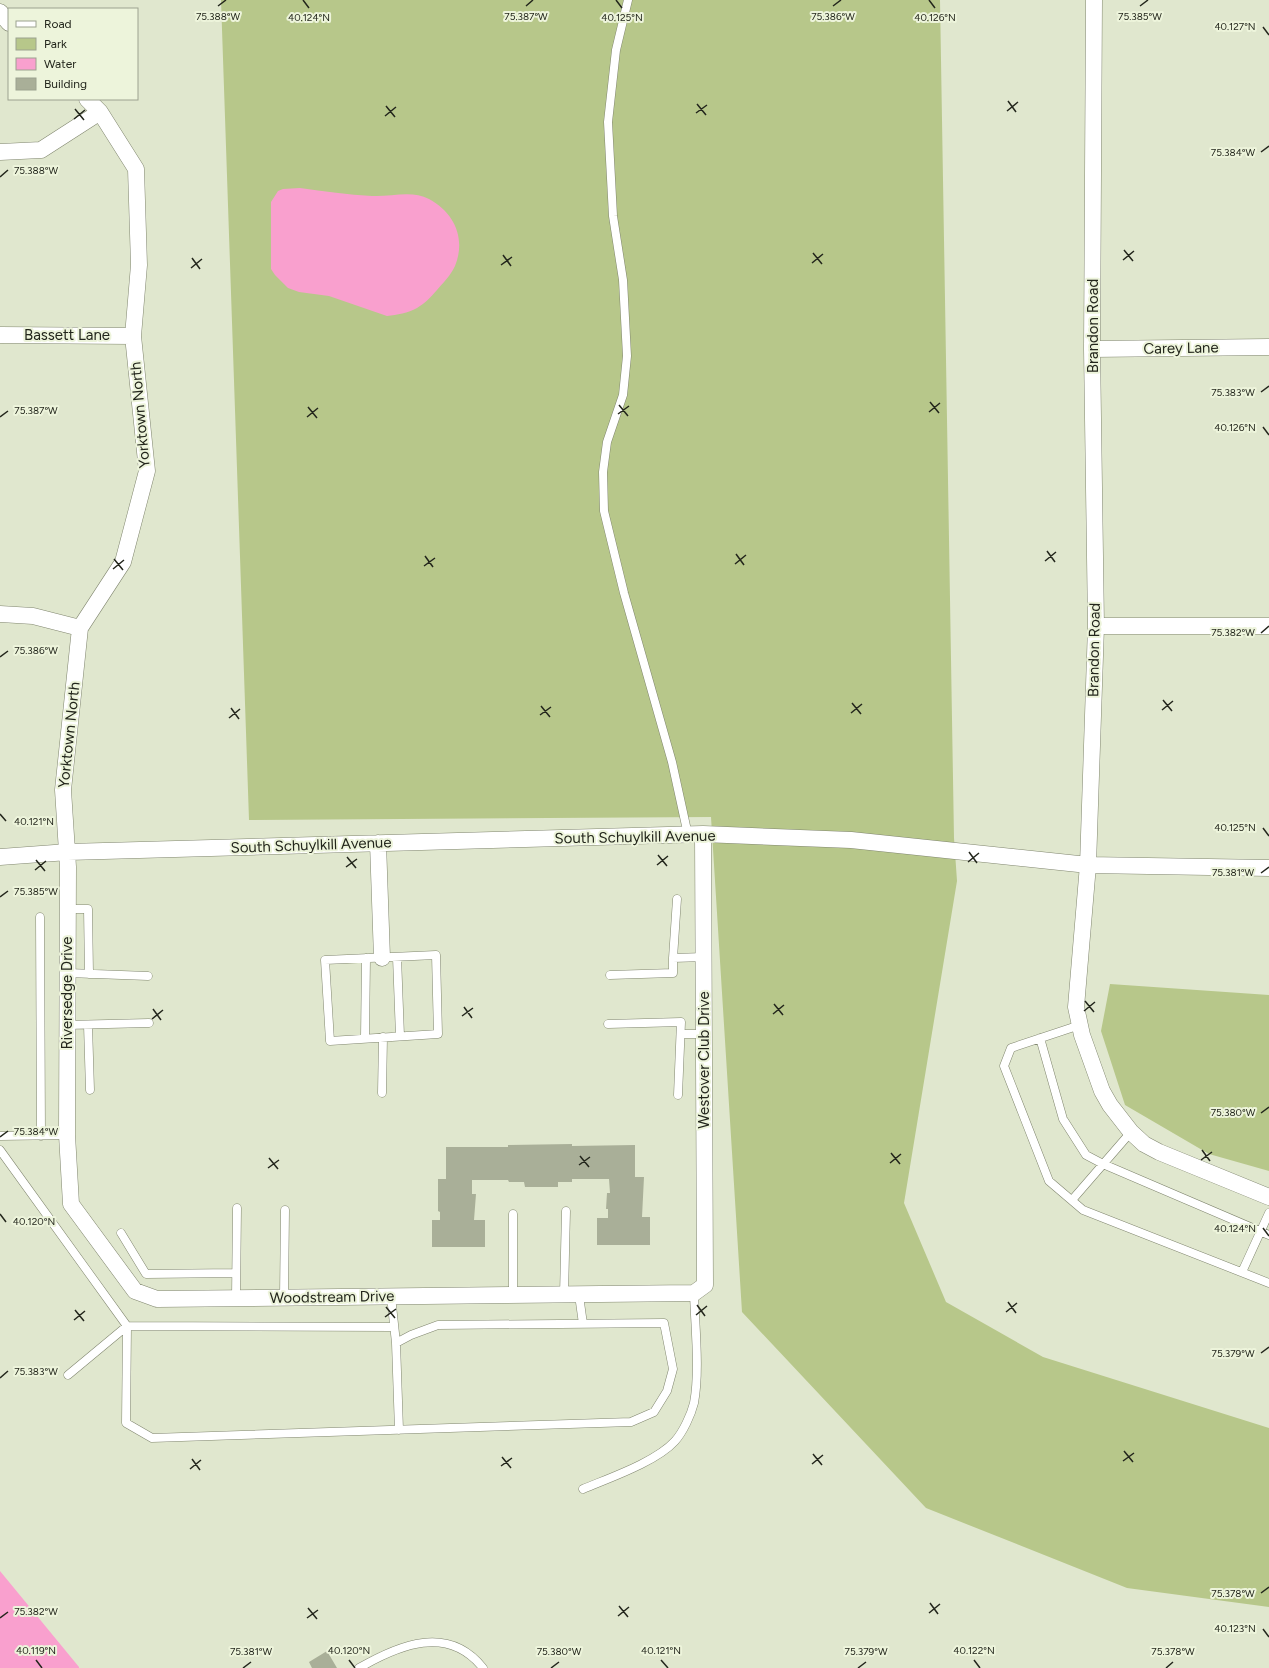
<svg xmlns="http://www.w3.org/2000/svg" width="1269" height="1668" font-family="Figtree,sans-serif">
  <rect width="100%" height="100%" fill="#e0e7ce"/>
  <path fill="#b7c78a" d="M 221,0 L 940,0 L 954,838 L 957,881 L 904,1203 L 946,1302 L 1043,1357 L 1269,1428 L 1269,1607 L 1127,1588 L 926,1508 L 742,1312 L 711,817 L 249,820 Z
    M 1110,984 L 1269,995 L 1269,1171 L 1209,1154 L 1125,1105 L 1101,1031 Z"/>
  <path fill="#f9a0ce" d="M 300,188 C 324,191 348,195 372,196 C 391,197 412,190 429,199 C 455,213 466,239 455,266 C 451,275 443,283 437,290 C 431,297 424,304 417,308 C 408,313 397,315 387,316 L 329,296 L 299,292 L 288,288 L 275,275 L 271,269 L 271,202 L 278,191 L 283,189 Z
    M 0,1571 L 79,1667 L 79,1668 L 0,1668 Z"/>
  <path fill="#a9af98" d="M 572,1144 L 572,1146 L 635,1145 L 635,1177 L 644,1177 L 642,1217 L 650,1217 L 650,1245 L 597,1245 L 597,1218 L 608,1218 L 608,1209 L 606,1209 L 607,1193 L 610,1193 L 609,1179 L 572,1179 L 572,1182 L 558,1182 L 558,1187 L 525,1187 L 524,1182 L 509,1182 L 508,1180 L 472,1180 L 472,1194 L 476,1194 L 474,1220 L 485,1220 L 485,1247 L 432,1247 L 432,1220 L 440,1220 L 440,1212 L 438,1211 L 438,1179 L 446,1179 L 446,1147 L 508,1147 L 508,1145 Z
    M 327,1651 L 337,1668 L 312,1668 L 309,1662 Z"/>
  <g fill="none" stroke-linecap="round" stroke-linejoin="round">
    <g stroke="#80866f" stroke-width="9">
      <path id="service" d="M 628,0 L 616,50 L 608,122 L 613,216 L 623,280 L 627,356 L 623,395 L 607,442 L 603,472 L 604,511 L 624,593 L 672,762 L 688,835
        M 677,899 L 673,958 L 704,957
        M 68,909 L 88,909 L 89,974
        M 40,917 L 41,1136
        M 436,955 L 438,1034 L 330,1041 L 325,960 Z
        M 397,957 L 400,1036
        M 68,973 L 148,976
        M 610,975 L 673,973 L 673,958
        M 608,1024 L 681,1022 L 678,1095
        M 67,1025 L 149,1023
        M 88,1025 L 90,1090
        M 1080,1025 L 1011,1048 L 1004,1066 L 1049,1181 L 1083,1210 L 1269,1283
        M 681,1034 L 704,1034
        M 365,1038 L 366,958
        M 1040,1038 L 1063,1119 L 1086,1155 L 1103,1164 L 1269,1235
        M 382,1093 L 383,1037
        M 0,1136 L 67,1135
        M 0,1150 L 127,1326 L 68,1375
        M 1072,1200 L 1131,1132
        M 513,1214 L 513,1295
        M 121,1233 L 146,1274 L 236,1273
        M 1242,1272 L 1269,1213
        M 564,1295 L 566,1211
        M 579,1295 L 583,1324
        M 391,1296 L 396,1343
        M 284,1297 L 285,1210
        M 236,1298 L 237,1208
        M 394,1327 L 127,1326 L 126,1423 L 152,1438 L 631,1422 L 654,1412 L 667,1391 L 673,1369 L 664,1323 L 438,1325 L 411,1335 L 396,1343 L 399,1430
        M 583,1489 C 609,1478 656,1462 675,1441 C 683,1432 691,1415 694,1403 C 700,1371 695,1326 694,1293
        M 359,1668 C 399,1645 448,1624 483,1668"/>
    </g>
    <g stroke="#80866f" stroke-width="17">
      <path id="minor" d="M 1094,0 L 1092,349 L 1096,626 L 1088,865 L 1076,1007 L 1082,1035 L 1102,1091 L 1110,1105 L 1131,1132 L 1144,1144 L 1159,1152 L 1269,1197
        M 0,12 L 9,23
        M 87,99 L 100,112 L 136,169 L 139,265 L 133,336 L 147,471 L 123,562 L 80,628 L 63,790 L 68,867 L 67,1135 L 71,1204 L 135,1291 L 157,1299 L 694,1293 L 705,1285 L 703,834
        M 0,152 L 41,150 L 100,112
        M 0,335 L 133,336
        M 1092,349 L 1269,347
        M 0,614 L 33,616 L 80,628
        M 1096,626 L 1269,626
        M 378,843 L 382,958
        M 0,857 L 68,852 L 703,834 L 851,840 L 1088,865 L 1269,868"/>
    </g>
    <use href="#service" stroke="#fff" stroke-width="8"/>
    <use href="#minor" stroke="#fff" stroke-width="16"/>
  </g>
  <path fill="none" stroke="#23261c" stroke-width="1.5" d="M 303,0 L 309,8M 616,0 L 622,8M 929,0 L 935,8M 218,6 L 226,0M 526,6 L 533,0M 833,6 L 841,0M 1140,6 L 1148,0M 1263,27 L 1269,35M 1008,101 L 1016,112M 697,104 L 706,115M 386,106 L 395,117M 75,109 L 84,120M 1007,111 L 1018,102M 696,113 L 707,105M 385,116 L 396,107M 74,119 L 85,110M 1261,152 L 1269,146M 0,177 L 8,170M 1124,250 L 1133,261M 813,253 L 822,264M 503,255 L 511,266M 192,258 L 200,269M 1123,260 L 1134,251M 812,263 L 823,254M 501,265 L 512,257M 191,268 L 202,259M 1261,392 L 1269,386M 930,402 L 939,413M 619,405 L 628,416M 308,407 L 317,418M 929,412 L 940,403M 618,414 L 629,406M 0,417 L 8,411M 307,417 L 318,408M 1263,427 L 1269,435M 1047,551 L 1055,562M 736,554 L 744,565M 425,556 L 433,567M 114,559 L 123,570M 1045,561 L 1056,552M 735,564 L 746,555M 424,566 L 435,558M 113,569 L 124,560M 1261,633 L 1269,626M 0,657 L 8,651M 1163,700 L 1172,711M 852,703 L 861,714M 541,706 L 550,717M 231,708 L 239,719M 1162,710 L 1173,701M 851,713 L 862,704M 540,715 L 551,707M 229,718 L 240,709M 0,814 L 6,821M 1263,828 L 1269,836M 969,852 L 977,863M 658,855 L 667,866M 347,857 L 356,868M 36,860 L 45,871M 968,862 L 979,853M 657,865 L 668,856M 346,867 L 357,859M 35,870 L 46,861M 1261,873 L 1269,867M 0,897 L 8,891M 1085,1001 L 1094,1012M 774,1004 L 783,1015M 464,1007 L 472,1018M 153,1009 L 161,1020M 1084,1011 L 1095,1002M 773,1014 L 784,1005M 462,1016 L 473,1008M 152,1019 L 163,1010M 1261,1113 L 1269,1107M 0,1137 L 8,1131M 1202,1150 L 1210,1161M 891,1153 L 900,1164M 580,1156 L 589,1167M 269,1158 L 278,1169M 1201,1160 L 1212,1152M 890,1163 L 901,1154M 579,1165 L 590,1157M 268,1168 L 279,1160M 0,1214 L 6,1222M 1263,1228 L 1269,1236M 1008,1302 L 1016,1313M 697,1305 L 705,1316M 386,1307 L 395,1318M 75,1310 L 84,1321M 1006,1312 L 1017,1303M 696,1315 L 707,1306M 385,1317 L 396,1309M 74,1320 L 85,1311M 1261,1353 L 1269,1347M 0,1378 L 8,1371M 1124,1451 L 1133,1462M 813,1454 L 822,1465M 502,1457 L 511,1468M 192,1459 L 200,1470M 1123,1461 L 1134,1453M 812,1464 L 823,1455M 501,1466 L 512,1458M 190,1469 L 201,1460M 1261,1593 L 1269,1587M 930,1603 L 938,1614M 619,1606 L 628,1617M 308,1608 L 317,1619M 929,1613 L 940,1604M 618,1616 L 629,1607M 0,1618 L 8,1612M 307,1618 L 318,1610M 1263,1629 L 1269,1637M 36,1660 L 42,1668M 349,1660 L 355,1668M 661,1660 L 668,1668M 974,1660 L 980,1668M 243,1668 L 251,1662M 551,1668 L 559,1662M 858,1668 L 866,1662M 1166,1668 L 1173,1662"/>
  <g text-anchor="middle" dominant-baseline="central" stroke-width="4" stroke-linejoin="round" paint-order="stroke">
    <g font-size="15" fill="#23261c" stroke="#edf4db">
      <text transform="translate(1093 326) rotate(-90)">Brandon Road</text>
      <text x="67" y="335">Bassett Lane</text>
      <text transform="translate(1181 348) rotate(-1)">Carey Lane</text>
      <text transform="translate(140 415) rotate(-95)">Yorktown North</text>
      <text transform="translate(1094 650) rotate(-89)">Brandon Road</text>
      <text transform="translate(69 735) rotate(-84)">Yorktown North</text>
      <text transform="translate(635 837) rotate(-1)">South Schuylkill Avenue</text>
      <text transform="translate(311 845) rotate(-2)">South Schuylkill Avenue</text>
      <text transform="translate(67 993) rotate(-90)">Riversedge Drive</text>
      <text transform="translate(704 1060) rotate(-90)">Westover Club Drive</text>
      <text transform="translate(332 1297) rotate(-1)">Woodstream Drive</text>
    </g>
  </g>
  <g font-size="10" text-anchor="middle" fill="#23261c" stroke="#edf4db" stroke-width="4" stroke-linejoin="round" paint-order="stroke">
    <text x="218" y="20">75.388°W</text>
    <text x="526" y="20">75.387°W</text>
    <text x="833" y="20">75.386°W</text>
    <text x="1140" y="20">75.385°W</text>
    <text x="935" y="21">40.126°N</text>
    <text x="309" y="21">40.124°N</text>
    <text x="622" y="21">40.125°N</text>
    <text x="1235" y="30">40.127°N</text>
    <text x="1233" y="156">75.384°W</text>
    <text x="36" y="174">75.388°W</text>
    <text x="1233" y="396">75.383°W</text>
    <text x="36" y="414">75.387°W</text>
    <text x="1235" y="431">40.126°N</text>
    <text x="1233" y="636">75.382°W</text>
    <text x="36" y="654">75.386°W</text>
    <text x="34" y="825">40.121°N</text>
    <text x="1235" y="831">40.125°N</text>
    <text x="1233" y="876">75.381°W</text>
    <text x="36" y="895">75.385°W</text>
    <text x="1233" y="1116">75.380°W</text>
    <text x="36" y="1135">75.384°W</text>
    <text x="34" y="1225">40.120°N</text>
    <text x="1235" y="1232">40.124°N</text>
    <text x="1233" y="1357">75.379°W</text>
    <text x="36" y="1375">75.383°W</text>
    <text x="1233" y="1597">75.378°W</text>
    <text x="36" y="1615">75.382°W</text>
    <text x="1235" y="1632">40.123°N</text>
    <text x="36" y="1654">40.119°N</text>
    <text x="349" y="1654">40.120°N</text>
    <text x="661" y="1654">40.121°N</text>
    <text x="974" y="1654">40.122°N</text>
    <text x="251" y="1655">75.381°W</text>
    <text x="559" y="1655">75.380°W</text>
    <text x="866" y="1655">75.379°W</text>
    <text x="1173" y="1655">75.378°W</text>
  </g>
  <rect x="8" y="8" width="130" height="92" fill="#edf4db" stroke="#9ca28f"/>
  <rect x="16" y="21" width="20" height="6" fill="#ffffff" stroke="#9ca28f"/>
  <text x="44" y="28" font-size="12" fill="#23261c">Road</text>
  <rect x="16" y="38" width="20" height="12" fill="#b7c78a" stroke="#9ca28f"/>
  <text x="44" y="48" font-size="12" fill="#23261c">Park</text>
  <rect x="16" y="58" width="20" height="12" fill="#f9a0ce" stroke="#9ca28f"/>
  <text x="44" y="68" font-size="12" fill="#23261c">Water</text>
  <rect x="16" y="78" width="20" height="12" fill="#a9af98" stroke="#9ca28f"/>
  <text x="44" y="88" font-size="12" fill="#23261c">Building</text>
</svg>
